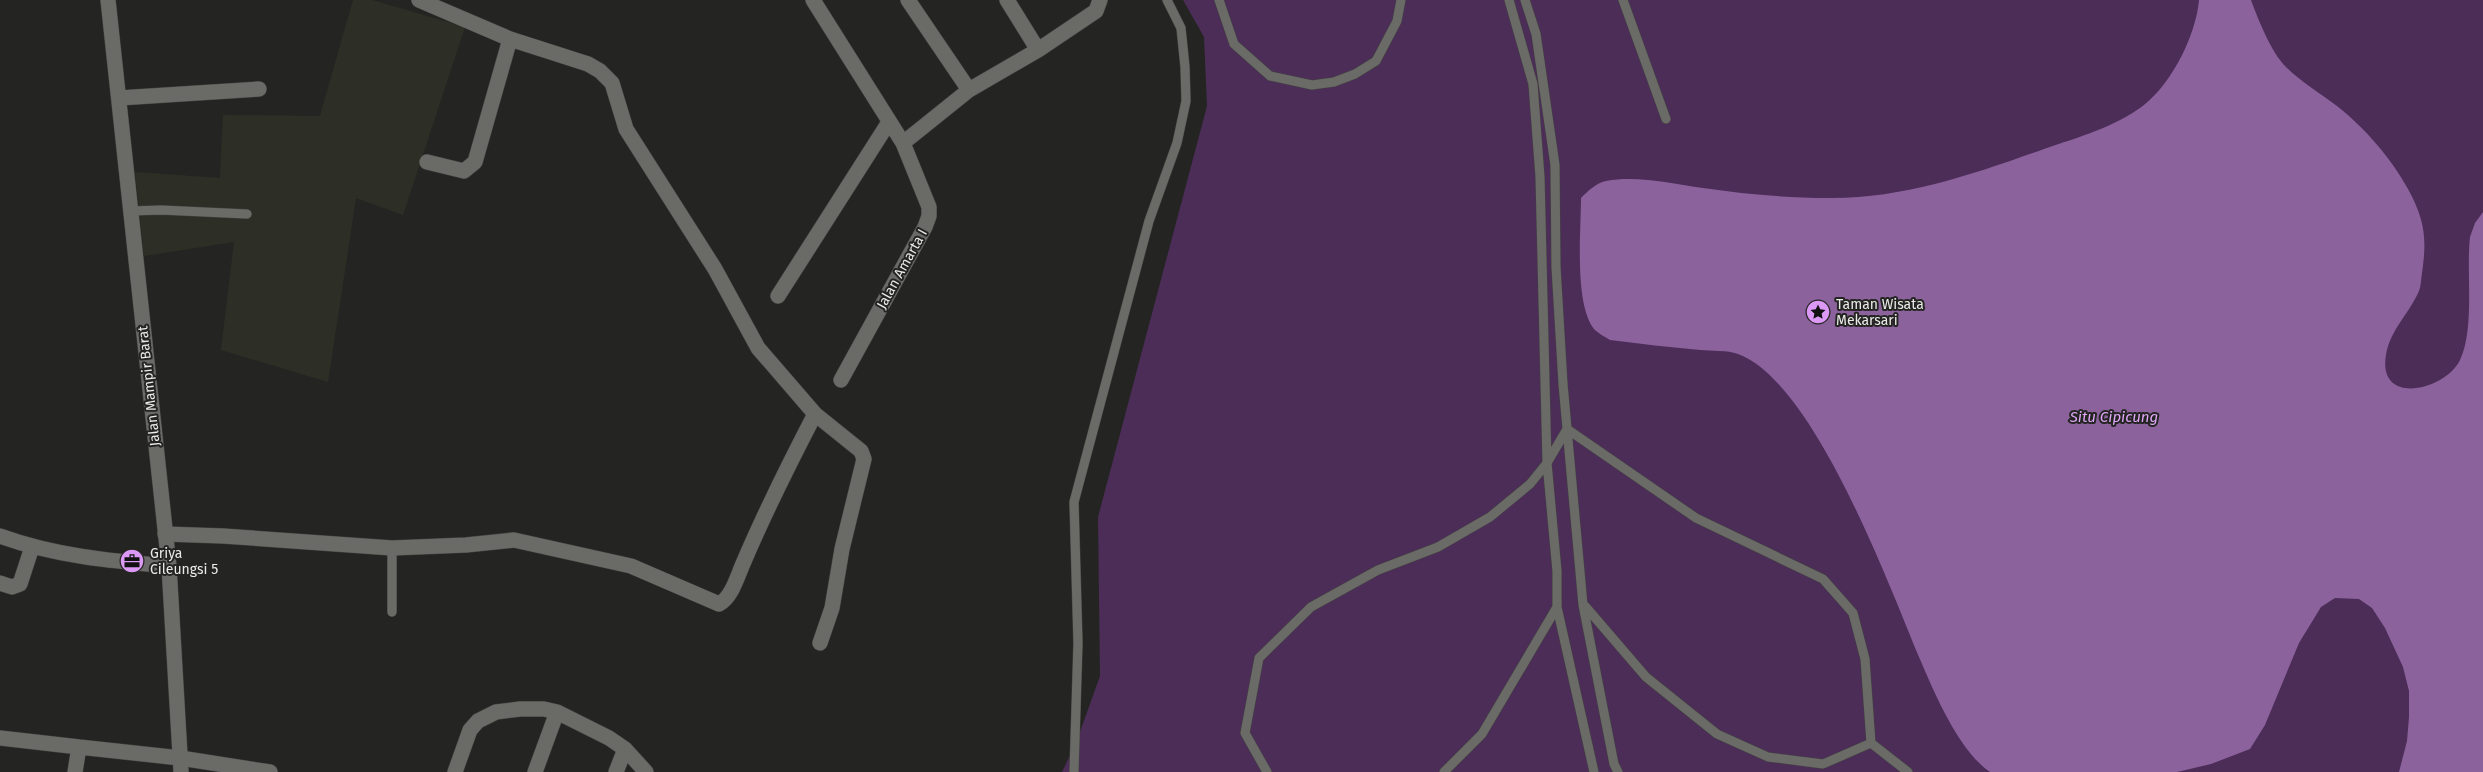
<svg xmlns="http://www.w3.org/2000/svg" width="2483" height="772" font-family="'Fira Sans',sans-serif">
  <rect width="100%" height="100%" fill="#242522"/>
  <path fill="#2d2f26" d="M 353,0 L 372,0 L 465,27 L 403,215 L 356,198 L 328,382 L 221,350 L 234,242 L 144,256 L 135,172 L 220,178 L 223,115 L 320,116 Z"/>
  <path fill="#4b2d58" d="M 1183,0 L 2483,0 L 2483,772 L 1062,772 L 1076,743 L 1100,676 L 1098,517 L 1207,106 L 1204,37 Z"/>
  <path fill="#8b629c" d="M 2199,0 L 2251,0 C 2258,19 2271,52 2286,67 C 2301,82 2320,93 2337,106 C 2365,128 2391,158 2408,189 C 2425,220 2427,239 2422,273 C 2421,279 2421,286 2419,291 C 2409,314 2390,330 2386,355 C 2377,407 2446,390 2460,360 C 2475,328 2466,273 2470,237 L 2475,223 L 2483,212 L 2483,772 L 2399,772 L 2407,741 L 2409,717 L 2409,691 L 2403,667 L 2385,628 L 2372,608 L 2359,599 L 2335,598 L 2321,607 L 2299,643 L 2265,725 L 2250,749 L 2211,764 L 2177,772 L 1990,772 C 1958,750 1934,692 1919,657 C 1888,583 1814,382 1738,354 C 1727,350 1712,351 1700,350 C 1670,347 1640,344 1610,340 C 1605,337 1598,333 1594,329 C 1574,303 1581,231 1581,198 C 1588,191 1596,183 1606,181 C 1638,175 1672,184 1703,188 C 1744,194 1787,198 1828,198 C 1903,199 1974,174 2044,149 C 2079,137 2115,127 2144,105 C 2172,83 2196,35 2199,0 Z"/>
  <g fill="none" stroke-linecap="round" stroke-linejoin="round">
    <g stroke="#434340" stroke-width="10">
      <path id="service" d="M 1219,0 L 1234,44 L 1270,76 L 1312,85 L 1334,82 L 1355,74 L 1376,61 L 1397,21 L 1401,0
        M 1509,0 L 1533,84 L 1540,177 L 1547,463 L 1557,571 L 1557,607 L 1594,772
        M 1525,0 L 1536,34 L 1555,165 L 1556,267 L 1563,384 L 1583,605 L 1614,764 L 1618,772
        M 1623,0 L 1666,119
        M 131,211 L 161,210 L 247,214
        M 1585,606 L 1646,677 L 1717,734 L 1768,757 L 1823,764 L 1871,743 L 1908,772
        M 392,612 L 392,548
        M 1074,772 L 1078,643 L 1074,502 L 1149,221 L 1177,143 L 1186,101 L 1185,67 L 1181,28 L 1167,0
        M 1267,772 L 1245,733 L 1259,658 L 1311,607 L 1378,570 L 1438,547 L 1490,517 L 1530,484 L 1547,463 L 1567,429 L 1696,518 L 1823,579 L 1853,613 L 1865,659 L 1871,743
        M 1444,772 L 1482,734 L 1557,607"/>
    </g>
    <g stroke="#434340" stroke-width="16">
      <path id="minor" d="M 419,0 L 510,39 L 588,64 L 600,71 L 612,83 L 626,129 L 715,269 L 758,348 L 815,414 L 861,451 L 864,459 L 842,549 L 832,608 L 820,643
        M 813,0 L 903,143 L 929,207 L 929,216 L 925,227 L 841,380
        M 908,0 L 969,90
        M 1007,0 L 1038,50
        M 119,98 L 259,89
        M 903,143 L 969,90 L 1038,50 L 1096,11 L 1100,0
        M 427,162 L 464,171 L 475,162 L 510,39
        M 778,296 L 889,122
        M 165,534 L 223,536 L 392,548 L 466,545 L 514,540 L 631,566 L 719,604 C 731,598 737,578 742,566 C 764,514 789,464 815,414
        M 0,536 C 55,556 111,561 169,566
        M 0,583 L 12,587 L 20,584 L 32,547
        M 0,738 L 79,747
        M 75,772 L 79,747 L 180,758 L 270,772
        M 455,772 L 470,730 L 478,721 L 496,712 L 520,709 L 544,709 L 557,712 L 609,738 L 625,749 L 646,772
        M 535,772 L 557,712
        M 616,772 L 625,749"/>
    </g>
    <g stroke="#434340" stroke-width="16">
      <path id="tertiary" d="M 108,0 L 169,566 L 181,772"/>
    </g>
    <use href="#service" stroke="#6a6b67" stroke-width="9"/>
    <use href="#minor" stroke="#6a6b67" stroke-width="15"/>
    <use href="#tertiary" stroke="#6a6b67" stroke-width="15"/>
  </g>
  <defs>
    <g id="sight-disc" transform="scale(1.25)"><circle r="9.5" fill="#db99f5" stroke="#242522"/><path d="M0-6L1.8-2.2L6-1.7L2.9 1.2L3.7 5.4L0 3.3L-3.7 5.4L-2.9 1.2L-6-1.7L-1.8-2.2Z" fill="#111"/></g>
    <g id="office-disc" transform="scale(1.25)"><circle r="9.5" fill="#db99f5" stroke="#242522"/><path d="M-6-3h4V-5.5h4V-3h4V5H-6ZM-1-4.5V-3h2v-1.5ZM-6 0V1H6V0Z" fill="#111"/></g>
  </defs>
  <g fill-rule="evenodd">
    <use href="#sight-disc" x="1818" y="312"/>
    <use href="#office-disc" x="132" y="561"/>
  </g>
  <g text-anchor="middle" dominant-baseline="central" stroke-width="4" stroke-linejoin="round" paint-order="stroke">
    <g font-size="14" fill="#eaeae8" stroke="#242522">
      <text transform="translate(902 269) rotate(-61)">Jalan Amarta I</text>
      <text transform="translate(149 386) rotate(-96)">Jalan Mampir Barat</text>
    </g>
    <g font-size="14" fill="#eaeae8" stroke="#242522" text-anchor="start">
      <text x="1836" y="304">Taman Wisata<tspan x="1836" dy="16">Mekarsari</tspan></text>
      <text x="150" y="553">Griya<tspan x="150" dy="16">Cileungsi 5</tspan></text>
    </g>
    <g font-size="15" font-style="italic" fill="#e1a7f9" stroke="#242522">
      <text x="2114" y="417">Situ Cipicung</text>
    </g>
  </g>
</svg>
